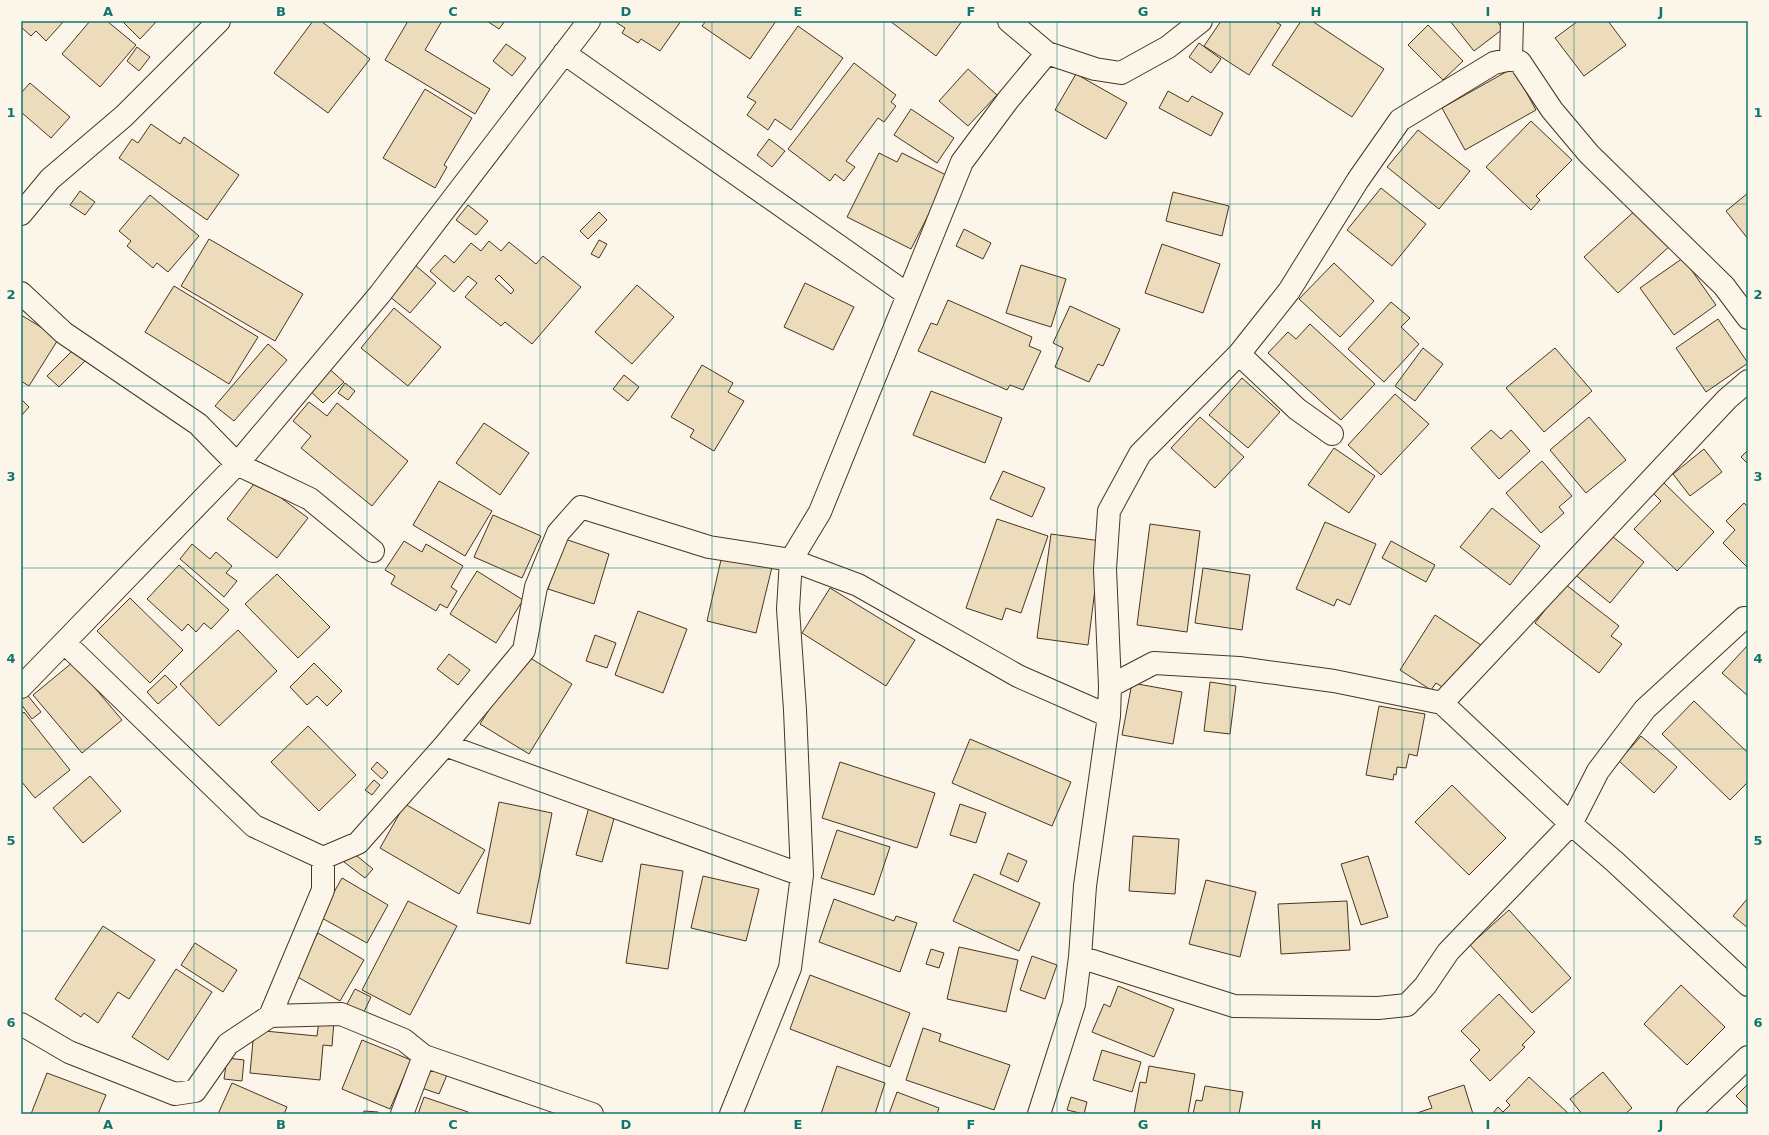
<svg xmlns="http://www.w3.org/2000/svg" width="1769" height="1135" font-family="'DejaVu Sans',sans-serif">
  <rect width="100%" height="100%" fill="#fbf6e9"/>
  <path fill="#ecdcbc" stroke="#4a3520" fill-rule="evenodd" d="M 21,21 L 64,21 L 46,41 L 36,31 L 31,36 L 21,27 Z
    M 90,21 L 107,21 L 136,45 L 100,87 L 62,54 Z
    M 122,21 L 157,21 L 140,39 Z
    M 313,21 L 321,21 L 370,59 L 328,113 L 274,73 Z
    M 408,21 L 442,21 L 425,50 L 490,89 L 475,114 L 385,60 Z
    M 487,21 L 505,21 L 499,29 Z
    M 614,21 L 681,21 L 660,51 L 641,39 L 638,43 L 622,33 L 625,28 Z
    M 706,21 L 776,21 L 750,59 L 702,26 Z
    M 890,21 L 962,21 L 936,56 Z
    M 1221,21 L 1274,21 L 1281,25 L 1249,75 L 1204,46 Z
    M 1301,21 L 1312,21 L 1384,69 L 1352,117 L 1272,65 Z
    M 1450,21 L 1497,21 L 1503,29 L 1474,51 Z
    M 1578,21 L 1608,21 L 1626,45 L 1584,76 L 1555,38 Z
    M 1428,25 L 1463,61 L 1443,80 L 1408,45 Z
    M 798,26 L 843,58 L 791,130 L 775,119 L 768,130 L 747,115 L 756,102 L 747,97 Z
    M 1199,43 L 1221,59 L 1211,73 L 1189,57 Z
    M 506,44 L 526,58 L 512,76 L 493,61 Z
    M 137,47 L 150,57 L 139,71 L 127,61 Z
    M 854,63 L 896,95 L 891,102 L 896,106 L 884,122 L 878,118 L 846,161 L 855,167 L 844,181 L 835,174 L 830,181 L 788,149 Z
    M 1513,68 L 1536,110 L 1465,150 L 1442,108 Z
    M 968,69 L 997,95 L 968,126 L 939,101 Z
    M 1076,74 L 1127,103 L 1106,139 L 1055,110 Z
    M 30,83 L 70,117 L 51,138 L 21,112 L 21,93 Z
    M 425,89 L 472,118 L 444,165 L 447,167 L 435,188 L 383,158 Z
    M 1168,91 L 1188,102 L 1192,96 L 1223,113 L 1211,136 L 1159,108 Z
    M 911,109 L 954,138 L 937,163 L 894,135 Z
    M 1531,121 L 1572,160 L 1536,196 L 1540,200 L 1531,210 L 1486,167 Z
    M 151,124 L 180,144 L 184,137 L 239,175 L 207,220 L 119,158 L 132,139 L 138,143 Z
    M 1418,130 L 1470,171 L 1439,209 L 1387,167 Z
    M 769,139 L 785,151 L 772,167 L 757,155 Z
    M 879,153 L 897,162 L 902,153 L 948,176 L 911,249 L 847,217 Z
    M 1381,188 L 1426,224 L 1392,266 L 1347,230 Z
    M 80,191 L 95,202 L 85,215 L 70,205 Z
    M 1173,192 L 1229,206 L 1222,236 L 1166,221 Z
    M 1748,193 L 1748,239 L 1726,211 Z
    M 150,195 L 199,236 L 168,272 L 157,263 L 153,268 L 127,246 L 131,241 L 119,231 Z
    M 468,205 L 488,221 L 476,235 L 456,220 Z
    M 1638,208 L 1671,245 L 1618,293 L 1584,257 Z
    M 599,212 L 607,220 L 588,239 L 580,231 Z
    M 964,229 L 991,243 L 983,259 L 956,246 Z
    M 209,239 L 303,294 L 275,341 L 181,286 Z
    M 599,240 L 607,244 L 599,258 L 591,254 Z
    M 489,241 L 501,251 L 509,242 L 536,264 L 543,256 L 581,287 L 532,344 L 505,322 L 501,326 L 465,297 L 477,283 L 468,276 L 454,292 L 430,271 L 445,255 L 454,263 L 471,243 L 481,251 ZM 499,275 L 514,290 L 511,294 L 495,279 Z
    M 1162,244 L 1220,264 L 1203,313 L 1145,293 Z
    M 1683,258 L 1716,305 L 1674,335 L 1640,288 Z
    M 1334,263 L 1374,301 L 1340,337 L 1299,299 Z
    M 415,265 L 436,283 L 410,313 L 389,296 Z
    M 1021,265 L 1066,279 L 1051,327 L 1006,313 Z
    M 805,283 L 854,307 L 833,350 L 784,327 Z
    M 637,285 L 674,317 L 632,364 L 595,332 Z
    M 174,286 L 258,337 L 229,384 L 145,332 Z
    M 948,300 L 1032,337 L 1029,346 L 1041,351 L 1023,390 L 1010,385 L 1007,390 L 918,351 L 931,323 L 937,325 Z
    M 1391,302 L 1410,318 L 1401,327 L 1419,344 L 1384,382 L 1348,349 Z
    M 1070,306 L 1120,329 L 1103,366 L 1098,364 L 1089,382 L 1055,367 L 1063,348 L 1053,343 Z
    M 394,308 L 441,347 L 408,386 L 361,348 Z
    M 21,315 L 59,338 L 29,386 L 21,381 Z
    M 1718,319 L 1748,363 L 1706,392 L 1676,348 Z
    M 1310,324 L 1375,384 L 1341,420 L 1268,353 L 1288,332 L 1296,339 Z
    M 268,344 L 287,360 L 234,421 L 215,406 Z
    M 78,345 L 89,357 L 59,387 L 47,376 Z
    M 1423,348 L 1443,364 L 1415,401 L 1395,386 Z
    M 1555,348 L 1592,391 L 1544,432 L 1506,388 Z
    M 702,365 L 733,383 L 728,392 L 744,401 L 714,451 L 690,437 L 694,430 L 671,417 Z
    M 326,366 L 344,382 L 323,403 L 306,387 Z
    M 624,375 L 639,387 L 628,401 L 613,389 Z
    M 1242,378 L 1280,412 L 1248,448 L 1209,415 Z
    M 345,383 L 355,391 L 348,400 L 338,393 Z
    M 931,391 L 1002,418 L 985,463 L 913,435 Z
    M 1395,394 L 1429,424 L 1381,475 L 1348,445 Z
    M 21,399 L 29,407 L 21,416 Z
    M 309,402 L 327,416 L 337,403 L 408,461 L 372,506 L 301,448 L 311,436 L 293,421 Z
    M 1200,417 L 1244,457 L 1215,488 L 1171,448 Z
    M 1589,417 L 1626,460 L 1586,493 L 1550,450 Z
    M 484,423 L 529,453 L 500,495 L 456,463 Z
    M 1491,430 L 1501,439 L 1511,430 L 1530,451 L 1499,479 L 1471,448 Z
    M 1334,448 L 1375,476 L 1349,513 L 1308,485 Z
    M 1704,449 L 1722,472 L 1690,496 L 1673,474 Z
    M 1748,450 L 1748,464 L 1741,457 Z
    M 1542,461 L 1572,496 L 1559,507 L 1564,513 L 1541,533 L 1506,493 Z
    M 1003,471 L 1045,488 L 1032,517 L 990,499 Z
    M 257,480 L 308,518 L 277,558 L 227,519 Z
    M 439,481 L 492,511 L 465,556 L 413,525 Z
    M 1662,481 L 1714,532 L 1677,571 L 1634,529 L 1661,501 L 1652,492 Z
    M 1744,503 L 1748,507 L 1748,568 L 1723,543 L 1735,530 L 1726,521 Z
    M 1492,508 L 1540,546 L 1510,585 L 1460,547 Z
    M 493,515 L 541,536 L 522,578 L 474,557 Z
    M 997,519 L 1048,536 L 1021,613 L 1006,608 L 1002,620 L 966,608 Z
    M 1325,522 L 1376,544 L 1350,605 L 1337,599 L 1334,606 L 1296,589 Z
    M 1150,524 L 1200,531 L 1187,632 L 1137,625 Z
    M 1607,532 L 1644,562 L 1610,603 L 1573,573 Z
    M 1051,534 L 1101,541 L 1088,645 L 1037,638 Z
    M 565,539 L 609,554 L 594,604 L 548,589 Z
    M 404,541 L 422,552 L 426,544 L 463,566 L 451,587 L 457,591 L 447,608 L 440,604 L 436,611 L 391,584 L 395,576 L 385,570 Z
    M 1391,541 L 1435,565 L 1426,582 L 1382,558 Z
    M 192,544 L 210,559 L 216,552 L 232,566 L 226,573 L 237,581 L 224,597 L 180,559 Z
    M 723,551 L 773,563 L 756,633 L 707,621 Z
    M 179,565 L 229,610 L 211,629 L 204,623 L 196,632 L 188,624 L 182,631 L 147,599 Z
    M 1203,568 L 1250,575 L 1242,630 L 1195,623 Z
    M 477,571 L 523,600 L 496,643 L 450,614 Z
    M 277,574 L 330,627 L 298,658 L 245,604 Z
    M 1565,584 L 1619,626 L 1611,636 L 1622,644 L 1599,673 L 1535,623 Z
    M 830,588 L 915,640 L 886,686 L 802,633 Z
    M 130,598 L 183,650 L 150,683 L 97,631 Z
    M 638,611 L 687,629 L 663,693 L 615,675 Z
    M 1435,615 L 1481,645 L 1450,692 L 1436,683 L 1431,690 L 1400,670 Z
    M 238,630 L 277,671 L 219,726 L 180,684 Z
    M 595,635 L 616,643 L 607,668 L 586,661 Z
    M 1748,645 L 1748,696 L 1722,673 Z
    M 449,654 L 470,670 L 458,685 L 437,669 Z
    M 524,654 L 572,684 L 529,754 L 480,724 Z
    M 73,662 L 122,720 L 82,753 L 33,695 Z
    M 314,663 L 342,691 L 327,706 L 317,696 L 307,705 L 290,687 Z
    M 165,675 L 177,687 L 158,704 L 147,692 Z
    M 1210,682 L 1236,686 L 1230,734 L 1204,731 Z
    M 1132,683 L 1182,692 L 1173,744 L 1122,735 Z
    M 25,692 L 41,712 L 32,719 L 21,704 L 21,695 Z
    M 1694,701 L 1748,753 L 1748,782 L 1730,800 L 1662,734 Z
    M 1379,706 L 1425,714 L 1417,756 L 1409,754 L 1406,768 L 1397,767 L 1396,775 L 1394,774 L 1393,780 L 1366,775 Z
    M 24,712 L 70,770 L 35,798 L 21,781 L 21,715 Z
    M 308,726 L 356,775 L 319,811 L 271,762 Z
    M 1641,736 L 1677,767 L 1654,793 L 1619,761 Z
    M 970,739 L 1071,782 L 1052,826 L 952,783 Z
    M 377,762 L 388,772 L 382,779 L 371,769 Z
    M 840,762 L 935,793 L 917,848 L 822,818 Z
    M 90,776 L 121,811 L 83,843 L 53,808 Z
    M 374,780 L 380,785 L 372,795 L 365,790 Z
    M 1452,785 L 1506,838 L 1469,875 L 1415,822 Z
    M 499,802 L 552,813 L 530,924 L 477,913 Z
    M 405,804 L 485,850 L 459,894 L 380,848 Z
    M 960,804 L 986,813 L 976,843 L 950,835 Z
    M 589,807 L 615,815 L 602,862 L 576,855 Z
    M 837,830 L 890,847 L 874,895 L 821,878 Z
    M 1133,836 L 1179,839 L 1175,894 L 1129,891 Z
    M 352,852 L 373,869 L 365,878 L 344,862 Z
    M 1008,853 L 1027,861 L 1018,882 L 1000,874 Z
    M 1368,856 L 1388,917 L 1361,925 L 1341,864 Z
    M 641,864 L 683,871 L 668,969 L 626,963 Z
    M 974,874 L 1040,903 L 1019,951 L 953,921 Z
    M 703,876 L 759,889 L 746,941 L 691,928 Z
    M 342,878 L 388,905 L 367,943 L 320,917 Z
    M 1206,880 L 1256,892 L 1240,957 L 1189,944 Z
    M 1748,898 L 1748,928 L 1733,916 Z
    M 834,899 L 894,921 L 896,916 L 917,923 L 900,972 L 819,942 Z
    M 408,901 L 457,926 L 410,1015 L 362,990 Z
    M 1347,901 L 1350,950 L 1281,954 L 1278,904 Z
    M 1509,910 L 1571,978 L 1532,1013 L 1470,945 Z
    M 103,926 L 155,960 L 129,999 L 118,992 L 98,1023 L 84,1013 L 81,1017 L 55,999 Z
    M 318,933 L 364,960 L 340,1001 L 294,975 Z
    M 195,943 L 237,970 L 223,992 L 181,965 Z
    M 959,947 L 1018,960 L 1006,1012 L 947,999 Z
    M 931,949 L 944,953 L 939,968 L 926,964 Z
    M 1032,956 L 1057,965 L 1045,999 L 1020,990 Z
    M 176,969 L 212,992 L 168,1060 L 132,1037 Z
    M 810,975 L 910,1013 L 890,1067 L 790,1029 Z
    M 1681,985 L 1725,1027 L 1687,1065 L 1644,1024 Z
    M 1118,986 L 1174,1009 L 1154,1057 L 1092,1032 L 1104,1004 L 1110,1007 Z
    M 355,989 L 371,997 L 363,1014 L 346,1006 Z
    M 1499,994 L 1535,1032 L 1522,1045 L 1525,1047 L 1490,1081 L 1470,1060 L 1480,1050 L 1461,1031 Z
    M 319,1020 L 334,1021 L 332,1046 L 323,1045 L 320,1080 L 250,1073 L 254,1030 L 317,1036 Z
    M 923,1028 L 941,1034 L 939,1041 L 1010,1065 L 994,1110 L 906,1080 Z
    M 362,1040 L 411,1060 L 390,1109 L 342,1089 Z
    M 1102,1050 L 1141,1062 L 1132,1092 L 1093,1080 Z
    M 227,1058 L 244,1060 L 242,1081 L 224,1079 Z
    M 424,1066 L 447,1075 L 439,1094 L 416,1086 Z
    M 837,1066 L 885,1083 L 875,1114 L 821,1114 Z
    M 1149,1066 L 1195,1074 L 1188,1114 L 1134,1114 L 1140,1082 L 1146,1083 Z
    M 1603,1072 L 1632,1108 L 1625,1114 L 1582,1114 L 1570,1099 Z
    M 47,1073 L 106,1095 L 98,1114 L 31,1114 Z
    M 1529,1077 L 1569,1114 L 1493,1113 L 1498,1107 L 1503,1112 L 1510,1105 L 1506,1101 Z
    M 232,1083 L 287,1107 L 284,1114 L 218,1114 Z
    M 1748,1084 L 1748,1108 L 1736,1096 Z
    M 1464,1085 L 1473,1114 L 1414,1114 L 1432,1108 L 1428,1097 Z
    M 1205,1086 L 1243,1092 L 1239,1114 L 1193,1114 L 1196,1100 L 1202,1101 Z
    M 897,1092 L 939,1108 L 937,1114 L 889,1114 Z
    M 424,1097 L 468,1112 L 467,1114 L 418,1114 Z
    M 1071,1097 L 1087,1102 L 1084,1114 L 1067,1110 Z
    M 364,1111 L 378,1112 L 378,1114 L 363,1114 Z"/>
  <g fill="none" stroke-linecap="round" stroke-linejoin="round">
    <g stroke="#4a3520" stroke-width="24">
      <path id="street" d="M 1009,21 L 1047,53
        M 564,53 L 907,294
        M 1511,59 L 1512,21
        M 21,214 L 50,179 L 124,116 L 219,21
        M 21,293 L 64,333 L 198,424 L 237,464 L 310,499 L 373,551
        M 1239,354 L 1297,409 L 1332,434
        M 1748,381 L 1727,399 L 1442,703 L 1571,824 L 1614,861 L 1748,985
        M 65,643 L 254,826 L 323,858
        M 1110,686 L 1154,663 L 1239,668 L 1290,675 L 1334,681 L 1442,703
        M 21,687 L 237,464 L 380,294 L 589,21
        M 445,745 L 802,875
        M 1080,957 L 1234,1006 L 1378,1008 L 1407,1005 L 1425,986 L 1448,952 L 1571,824 L 1598,771 L 1645,709 L 1744,618
        M 270,1016 L 341,1014 L 404,1040 L 424,1056 L 592,1114
        M 21,1024 L 69,1052 L 175,1094 L 195,1091 L 228,1044 L 270,1016 L 323,890 L 323,858 L 358,843 L 445,745 L 524,650 L 536,587 L 558,533 L 581,507 L 709,547 L 791,560 L 820,512 L 962,162 L 1008,100 L 1047,53 L 1095,69 L 1121,73 L 1168,47 L 1201,21
        M 402,1114 L 424,1056
        M 731,1114 L 790,968 L 802,875 L 795,710 L 788,609 L 791,560 L 858,585 L 1018,676 L 1109,716 L 1110,686 L 1105,569 L 1109,511 L 1140,454 L 1239,354 L 1289,291 L 1358,180 L 1400,120 L 1494,63 L 1511,59 L 1520,62 L 1552,110 L 1589,154 L 1724,286 L 1748,318
        M 1039,1114 L 1074,1004 L 1080,957 L 1085,886 L 1109,716
        M 1688,1114 L 1748,1057"/>
    </g>
    <use href="#street" stroke="#fbf6e9" stroke-width="22"/>
  </g>
  <path fill="none" stroke="#0f766e" stroke-width="1" stroke-opacity="0.55" d="M 194,21 L 194,1114M 367,21 L 367,1114M 540,21 L 540,1114M 712,21 L 712,1114M 884,21 L 884,1114M 1057,21 L 1057,1114M 1230,21 L 1230,1114M 1402,21 L 1402,1114M 1574,21 L 1574,1114M 21,204 L 1748,204M 21,386 L 1748,386M 21,568 L 1748,568M 21,749 L 1748,749M 21,931 L 1748,931"/>
  <rect width="1769" height="1135" fill="none" stroke="#fbf6e9" stroke-width="44"/>
  <rect x="22" y="22" width="1725" height="1091" fill="none" stroke="#0f766e" stroke-width="1.5"/>
  <g font-size="13" text-anchor="middle" font-weight="bold" fill="#0f766e">
    <text x="108" y="16">A</text>
    <text x="281" y="16">B</text>
    <text x="453" y="16">C</text>
    <text x="626" y="16">D</text>
    <text x="798" y="16">E</text>
    <text x="971" y="16">F</text>
    <text x="1143" y="16">G</text>
    <text x="1316" y="16">H</text>
    <text x="1488" y="16">I</text>
    <text x="1661" y="16">J</text>
    <text x="11" y="117">1</text>
    <text x="1758" y="117">1</text>
    <text x="11" y="299">2</text>
    <text x="1758" y="299">2</text>
    <text x="11" y="481">3</text>
    <text x="1758" y="481">3</text>
    <text x="11" y="663">4</text>
    <text x="1758" y="663">4</text>
    <text x="11" y="845">5</text>
    <text x="1758" y="845">5</text>
    <text x="11" y="1027">6</text>
    <text x="1758" y="1027">6</text>
    <text x="108" y="1129">A</text>
    <text x="281" y="1129">B</text>
    <text x="453" y="1129">C</text>
    <text x="626" y="1129">D</text>
    <text x="798" y="1129">E</text>
    <text x="971" y="1129">F</text>
    <text x="1143" y="1129">G</text>
    <text x="1316" y="1129">H</text>
    <text x="1488" y="1129">I</text>
    <text x="1661" y="1129">J</text>
  </g>
</svg>
